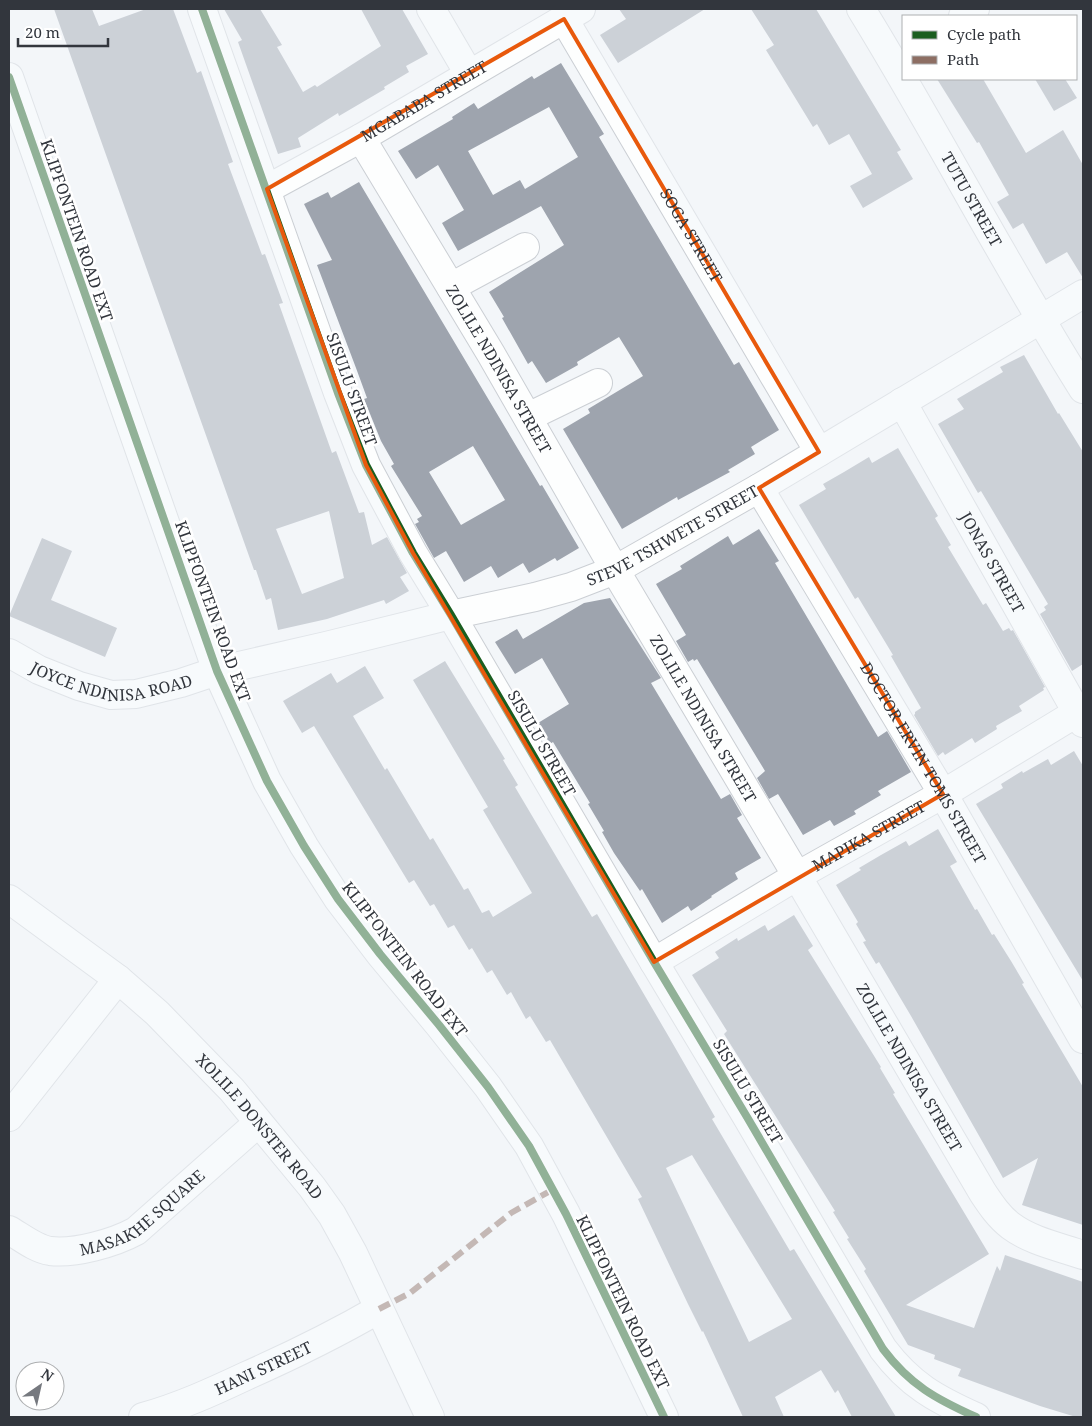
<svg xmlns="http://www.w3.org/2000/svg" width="1092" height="1426" font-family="'Noto Serif',serif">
  <rect width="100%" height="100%" fill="#f3f6f9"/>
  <path fill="#9ea4ae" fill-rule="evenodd" d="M 54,9 L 92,9 L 99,26 L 146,9 L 173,9 L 197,73 L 201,71 L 233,162 L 228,164 L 262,255 L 265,254 L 283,303 L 279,304 L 332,453 L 336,451 L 359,513 L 364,512 L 372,545 L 387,537 L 407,573 L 400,577 L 409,591 L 386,604 L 384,600 L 327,619 L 278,630 L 271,598 L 266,600 L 256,570 L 254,570 ZM 329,511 L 344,578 L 302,594 L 276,529 Z
    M 224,9 L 260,9 L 282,45 L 277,47 L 303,92 L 315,85 L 317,87 L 381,46 L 361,9 L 402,9 L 428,54 L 406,66 L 409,72 L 384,87 L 385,89 L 339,116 L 338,113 L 298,138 L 301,147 L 278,154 L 238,42 L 242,40 Z
    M 619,9 L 705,9 L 618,63 L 600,35 L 626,19 Z
    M 751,9 L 816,9 L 901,150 L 897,152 L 913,179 L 863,208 L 850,186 L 872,174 L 849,134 L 829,145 L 817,124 L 813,127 L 766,50 L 774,45 Z
    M 561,63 L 604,134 L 599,137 L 734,365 L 739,362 L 779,430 L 751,447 L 755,454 L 728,470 L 730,472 L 678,500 L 677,497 L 622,529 L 563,429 L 590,413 L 588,409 L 643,376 L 619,337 L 577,362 L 578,365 L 546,383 L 532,361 L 528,364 L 502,318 L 504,317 L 489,292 L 564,245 L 541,206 L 458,251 L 442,223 L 464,210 L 438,165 L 416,179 L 398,151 L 453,119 L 452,117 L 474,103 L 478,109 L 532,76 L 534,79 ZM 549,107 L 578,157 L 525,189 L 520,180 L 493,195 L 468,151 Z
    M 937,79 L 983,79 L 1026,153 L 1063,130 L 1083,165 L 1083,278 L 1067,252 L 1046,264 L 1023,223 L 1013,229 L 997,202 L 1009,195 L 979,142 L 977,143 Z
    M 1035,79 L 1065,79 L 1077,98 L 1054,111 Z
    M 359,182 L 540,486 L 542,485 L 579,548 L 557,561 L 555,558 L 529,573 L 523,563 L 498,578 L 491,566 L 464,582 L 446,551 L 434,558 L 415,524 L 419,522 L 417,519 L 422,516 L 391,466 L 394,464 L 381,441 L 364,399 L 367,398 L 356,368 L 317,265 L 332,260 L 304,204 L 328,192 L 331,198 ZM 473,446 L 505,500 L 461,525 L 429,472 Z
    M 1024,355 L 1058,414 L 1059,413 L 1083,452 L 1083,664 L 1072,671 L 1040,614 L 1046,610 L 1044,607 L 1048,604 L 981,491 L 978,493 L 938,424 L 964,409 L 957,399 L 1003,372 L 1000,367 Z
    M 898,448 L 938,516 L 935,518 L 951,545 L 948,547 L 983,605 L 986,603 L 1003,631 L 1009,628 L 1011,631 L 1013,630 L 1045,687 L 1043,688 L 1044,690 L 1019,706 L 1022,711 L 996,726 L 997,729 L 975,743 L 972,738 L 945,755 L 943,752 L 938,756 L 914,715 L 915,714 L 915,712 L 921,708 L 891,656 L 893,655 L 858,597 L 855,599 L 799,505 L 826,489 L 823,484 L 844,472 L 869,457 L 872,463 Z
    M 759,529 L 779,561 L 775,563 L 878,737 L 887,731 L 911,772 L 878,791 L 881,795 L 854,811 L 856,814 L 834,826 L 830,820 L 803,835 L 778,794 L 769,799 L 757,778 L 765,771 L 697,659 L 694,661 L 693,659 L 688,662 L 676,641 L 686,635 L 656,584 L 682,569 L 680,566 L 728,536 L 733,545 Z
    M 42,538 L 72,551 L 51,600 L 117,628 L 105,657 L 9,616 Z
    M 610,598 L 661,678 L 651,683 L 721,799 L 730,794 L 742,815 L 737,818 L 761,858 L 735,873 L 738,879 L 711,896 L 712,897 L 691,911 L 688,906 L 662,923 L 642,889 L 640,891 L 614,853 L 602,832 L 604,831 L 588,804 L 590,803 L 553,742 L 550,744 L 538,723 L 569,704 L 542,658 L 515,674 L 495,642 L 517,629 L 523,639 L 584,603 Z
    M 445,661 L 505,759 L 503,760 L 518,785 L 515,787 L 592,917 L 597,914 L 669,1037 L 715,1117 L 712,1119 L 790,1251 L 794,1249 L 896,1417 L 852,1417 L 838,1390 L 835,1393 L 821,1370 L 775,1397 L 784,1417 L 743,1417 L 703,1331 L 702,1332 L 688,1304 L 638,1199 L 642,1197 L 550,1040 L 546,1042 L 530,1016 L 526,1019 L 511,992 L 507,995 L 492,970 L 487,973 L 472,948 L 469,950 L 454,925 L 448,928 L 434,904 L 430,906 L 414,880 L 409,883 L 314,726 L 302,733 L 283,701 L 331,673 L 337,683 L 365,666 L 384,698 L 353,716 L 385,770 L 387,768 L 430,840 L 433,838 L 464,890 L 468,888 L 482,913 L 489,910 L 493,917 L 532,893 L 483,810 L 488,807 L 413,680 ZM 692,1155 L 792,1319 L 749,1342 L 666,1168 Z
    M 1074,751 L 1083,766 L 1083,981 L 976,804 L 1003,788 L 1001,784 L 1022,771 L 1023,773 L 1048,759 L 1051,765 Z
    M 938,829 L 957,862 L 950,866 L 975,910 L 977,909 L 992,935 L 994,934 L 1011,961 L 1024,983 L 1022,984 L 1083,1087 L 1083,1225 L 1022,1205 L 1038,1158 L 1003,1178 L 911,1016 L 879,962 L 876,964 L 863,942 L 866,941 L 856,924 L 858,922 L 836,885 L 861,870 L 859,868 L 881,855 L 906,841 L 909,846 Z
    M 794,915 L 813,946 L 808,950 L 881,1067 L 880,1068 L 895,1093 L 893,1094 L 989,1254 L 906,1305 L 974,1328 L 997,1266 L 1000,1271 L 1005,1255 L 1083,1282 L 1083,1417 L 1076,1417 L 1040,1406 L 958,1376 L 961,1369 L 934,1359 L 935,1355 L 908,1345 L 864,1271 L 866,1269 L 847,1239 L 849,1238 L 833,1212 L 835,1211 L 724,1034 L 727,1031 L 692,975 L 719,958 L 715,952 L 737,938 L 738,941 L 765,925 L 768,931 Z"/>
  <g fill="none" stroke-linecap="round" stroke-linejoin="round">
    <g stroke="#cbcfd4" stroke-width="30">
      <g id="minor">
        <path d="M 202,9 L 338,393 L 366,465 L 413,553 L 451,615 L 654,962 L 747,1117 L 883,1349 C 910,1385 936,1399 976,1417"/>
        <path d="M 431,9 L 469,74"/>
        <path id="s1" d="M 861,9 C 938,134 1005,265 1083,389"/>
        <path d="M 963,16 L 975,9"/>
        <path id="s2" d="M 564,19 L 819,452"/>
        <path d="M 9,77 L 217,671 L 267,781 L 304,846 L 338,899 L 380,954 L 439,1025 L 488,1087 L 529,1146 L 566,1214 L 664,1417"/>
        <path id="s3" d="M 361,138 L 491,354 L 615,570 L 797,876 L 983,1193 C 991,1205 999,1217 1011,1226 C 1031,1241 1060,1247 1083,1255"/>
        <path id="s4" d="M 267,189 L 361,138 L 581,9"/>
        <path d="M 451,287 L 525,247"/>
        <path id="s5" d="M 902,402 L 1083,723"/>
        <path d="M 528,417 L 598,383"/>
        <path id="s6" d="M 759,488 L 943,794 L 1083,1039"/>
        <path id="s7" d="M 9,653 L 39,670 L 79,686 L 111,695 L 136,694 L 181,683 L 217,671 L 326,646 L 451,615 L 535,597 L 571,587 L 615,570 L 759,488 L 1083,294"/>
        <path id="s8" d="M 9,899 L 118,979 L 157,1013 L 232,1090 L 312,1187 L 332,1215 L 353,1253 L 430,1417"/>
        <path id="s9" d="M 654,962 L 797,876 L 943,794 L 1083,709"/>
        <path d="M 9,1117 L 118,979"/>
        <path id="s10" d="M 9,1230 C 21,1237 36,1249 50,1251 C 75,1254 114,1243 136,1231 L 258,1123"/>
        <path id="s11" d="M 143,1417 C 179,1407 212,1392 246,1376 C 291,1356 336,1334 379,1309"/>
      </g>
    </g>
    <use href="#minor" stroke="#fdfefe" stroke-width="28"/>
    <path stroke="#8d6e63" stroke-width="6" stroke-dasharray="12 6" stroke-linecap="butt" d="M 379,1309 L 410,1293 L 511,1213 L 552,1190"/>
    <g stroke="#fff" stroke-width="11">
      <path id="cycleway" d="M 202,9 L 338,393 L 366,465 L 413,553 L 451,615 L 654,962 L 747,1117 L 883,1349 C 910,1385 936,1399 976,1417
        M 9,77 L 217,671 L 267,781 L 304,846 L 338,899 L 380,954 L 439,1025 L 488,1087 L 529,1146 L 566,1214 L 664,1417"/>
    </g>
    <use href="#cycleway" stroke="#1b5e20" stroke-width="8"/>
  </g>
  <path d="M0 0H1092V1426H0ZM 564,19 L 819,452 L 759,488 L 943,794 L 654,962 L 413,553 L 366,465 L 267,189 Z" fill="#f3f6f9" fill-opacity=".55" fill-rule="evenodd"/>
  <path fill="none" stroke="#e8590c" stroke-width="4" stroke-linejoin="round" d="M 564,19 L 819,452 L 759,488 L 943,794 L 654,962 L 413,553 L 366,465 L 267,189 Z"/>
  <g text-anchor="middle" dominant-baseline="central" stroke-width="5" stroke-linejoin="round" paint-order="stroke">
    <g font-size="16" fill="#32363d" stroke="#fff">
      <text stroke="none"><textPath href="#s4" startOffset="180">MGABABA STREET</textPath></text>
      <text stroke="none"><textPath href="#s1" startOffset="220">TUTU STREET</textPath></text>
      <text transform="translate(77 230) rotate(71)">KLIPFONTEIN ROAD EXT</text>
      <text stroke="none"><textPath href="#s2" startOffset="251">SOGA STREET</textPath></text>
      <text stroke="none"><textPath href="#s3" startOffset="269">ZOLILE NDINISA STREET</textPath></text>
      <text transform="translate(352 389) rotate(70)">SISULU STREET</text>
      <text stroke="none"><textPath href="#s7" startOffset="698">STEVE TSHWETE STREET</textPath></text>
      <text stroke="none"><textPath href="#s5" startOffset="184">JONAS STREET</textPath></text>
      <text transform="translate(213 611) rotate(70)">KLIPFONTEIN ROAD EXT</text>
      <text stroke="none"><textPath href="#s7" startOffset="110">JOYCE NDINISA ROAD</textPath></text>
      <text stroke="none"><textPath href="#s3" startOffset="674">ZOLILE NDINISA STREET</textPath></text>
      <text transform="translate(542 743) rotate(60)">SISULU STREET</text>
      <text stroke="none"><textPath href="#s6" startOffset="320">DOCTOR ERVIN TOMS STREET</textPath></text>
      <text stroke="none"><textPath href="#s9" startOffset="249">MAPIKA STREET</textPath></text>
      <text transform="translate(405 959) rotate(52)">KLIPFONTEIN ROAD EXT</text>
      <text stroke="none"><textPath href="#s3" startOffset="1079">ZOLILE NDINISA STREET</textPath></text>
      <text transform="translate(748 1091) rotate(59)">SISULU STREET</text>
      <text stroke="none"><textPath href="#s8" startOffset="340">XOLILE DONSTER ROAD</textPath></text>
      <text stroke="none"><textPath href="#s10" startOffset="150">MASAKHE SQUARE</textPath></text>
      <text transform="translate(623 1302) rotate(64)">KLIPFONTEIN ROAD EXT</text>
      <text stroke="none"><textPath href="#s11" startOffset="130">HANI STREET</textPath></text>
    </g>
  </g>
  <rect width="1092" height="1426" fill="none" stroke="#32363d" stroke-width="20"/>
  <rect x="902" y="15" width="175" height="65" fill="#ffffff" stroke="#adafb1"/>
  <rect x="912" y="31" width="25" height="8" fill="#1b5e20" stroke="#adafb1"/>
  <text x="947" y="40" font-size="15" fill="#32363d">Cycle path</text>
  <rect x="912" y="56" width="25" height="8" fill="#8d6e63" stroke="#adafb1"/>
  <text x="947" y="65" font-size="15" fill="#32363d">Path</text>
  <g transform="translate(40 1386) rotate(34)"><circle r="24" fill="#ffffff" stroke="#adafb1"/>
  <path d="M0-4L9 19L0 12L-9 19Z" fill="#76797f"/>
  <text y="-8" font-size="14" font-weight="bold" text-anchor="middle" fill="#32363d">N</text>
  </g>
  <path d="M18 38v8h90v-8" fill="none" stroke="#32363d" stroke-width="2.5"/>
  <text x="25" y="38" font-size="15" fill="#32363d" stroke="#ffffff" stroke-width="4" paint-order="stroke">20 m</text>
</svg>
